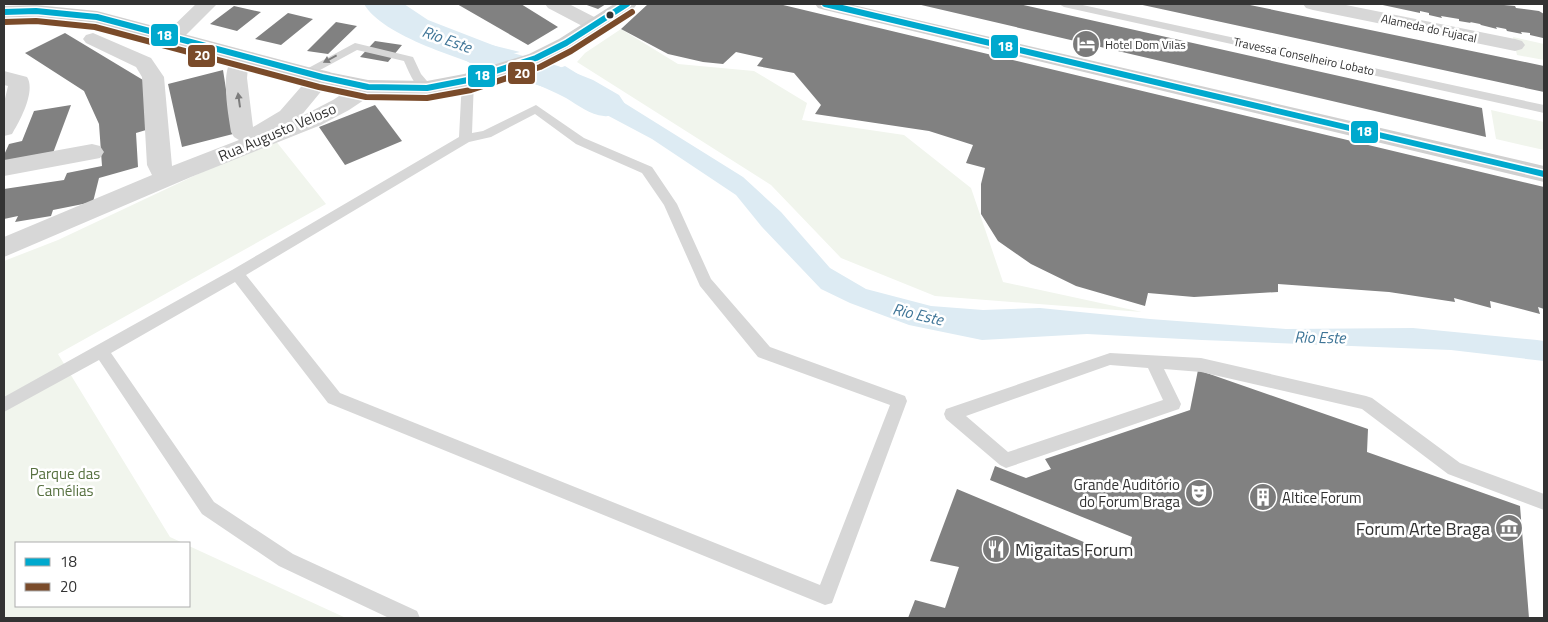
<svg xmlns="http://www.w3.org/2000/svg" width="1548" height="622" font-family="'Titillium Web',sans-serif">
  <rect width="100%" height="100%" fill="#fff"/>
  <path fill="#f1f5ed" d="M 621,29 L 678,64 L 754,71 L 807,103 L 802,120 L 904,135 L 971,188 L 1003,282 L 1142,312 L 935,296 L 841,258 L 771,185 L 577,62 L 585,53 Z
    M 1513,37 L 1544,44 L 1544,60 L 1517,55 Z
    M 1491,110 L 1544,122 L 1544,150 L 1496,139 Z
    M 275,140 L 326,204 L 58,354 L 170,537 L 183,543 L 16,543 L 16,606 L 189,606 L 189,546 L 346,618 L 4,618 L 4,261 L 58,240 L 249,150 Z"/>
  <path fill="#ddebf3" d="M 364,4 L 403,4 L 420,18 L 479,42 L 520,52 L 470,63 Z
    M 565,66 L 743,177 L 781,212 L 830,268 L 866,289 L 931,306 L 983,310 L 1040,308 L 1150,319 L 1286,329 L 1413,328 L 1537,340 L 1544,341 L 1544,361 L 1451,350 L 1202,340 L 1087,334 L 982,340 L 909,325 L 850,303 L 821,289 L 762,227 L 736,195 L 652,139 L 571,96 L 525,81 Z"/>
  <g fill="none" stroke-linecap="round" stroke-linejoin="round">
    <path fill="#ddebf3" fill-rule="evenodd" d="M 364,4 L 404,4 L 428,20 L 513,53 L 558,66 L 593,80 L 619,95 L 625,104 L 619,113 C 614,114 609,117 604,116 C 590,115 578,105 566,98 C 555,92 543,87 531,82 C 490,67 386,42 364,4 Z"/>
  </g>
  <path fill="#818181" d="M 457,4 L 521,4 L 558,27 L 528,45 Z
    M 584,4 L 606,4 L 598,9 Z
    M 648,4 L 779,4 L 1544,187 L 1544,309 L 1538,307 L 1540,314 L 1490,301 L 1491,308 L 1454,298 L 1455,302 L 1389,292 L 1278,284 L 1278,292 L 1194,297 L 1148,293 L 1145,306 L 1076,286 L 1031,264 L 998,241 L 981,214 L 981,184 L 985,168 L 966,163 L 973,145 L 929,131 L 815,114 L 821,105 L 794,73 L 757,66 L 763,58 L 736,52 L 723,64 L 703,62 L 668,54 L 621,29 Z
    M 917,4 L 1019,4 L 1482,108 L 1486,137 Z
    M 1138,4 L 1245,4 L 1544,66 L 1544,92 Z
    M 1378,4 L 1493,4 L 1515,6 L 1516,8 L 1539,11 L 1544,14 L 1544,36 L 1543,38 L 1530,35 L 1530,33 L 1521,32 L 1522,34 L 1507,31 L 1506,29 L 1496,27 L 1497,29 L 1481,25 L 1480,24 L 1470,22 L 1471,23 L 1459,21 L 1459,19 L 1441,16 L 1442,18 L 1429,15 L 1429,13 L 1420,11 L 1420,13 Z
    M 234,6 L 261,12 L 237,31 L 210,24 Z
    M 288,13 L 313,19 L 281,45 L 255,39 Z
    M 336,22 L 357,26 L 328,54 L 307,51 Z
    M 65,33 L 143,80 L 146,130 L 136,133 L 138,167 L 99,178 L 93,202 L 53,210 L 51,216 L 15,222 L 18,216 L 4,219 L 4,189 L 64,180 L 67,173 L 102,166 L 99,124 L 84,91 L 25,53 Z
    M 375,41 L 402,45 L 388,62 L 360,57 Z
    M 223,70 L 233,134 L 182,147 L 168,84 Z
    M 71,105 L 53,153 L 4,162 L 4,155 L 9,144 L 22,141 L 34,111 Z
    M 375,105 L 402,141 L 345,165 L 319,127 Z
    M 1198,370 L 1368,429 L 1367,452 L 1520,506 L 1529,618 L 908,618 L 915,600 L 945,608 L 959,567 L 930,561 L 957,489 L 1127,560 L 1132,537 L 990,480 L 995,466 L 1026,478 L 1051,469 L 1045,459 L 1190,410 Z"/>
  <g fill="none" stroke-linecap="round" stroke-linejoin="round">
    <path fill="#d7d7d7" fill-rule="evenodd" d="M 1059,4 L 1078,4 L 1544,105 L 1544,113 L 1064,7 Z
      M 355,43 L 413,57 L 421,74 L 433,88 L 427,92 C 415,89 409,72 404,61 L 357,50 L 309,76 L 301,76 L 299,73 Z
      M 468,76 L 474,80 L 472,133 L 483,131 L 536,105 L 584,138 L 652,167 L 677,204 L 711,279 L 770,347 L 905,396 L 907,401 L 832,603 L 825,605 L 328,403 L 235,282 L 111,353 L 214,502 L 293,554 L 417,611 L 420,618 L 389,618 L 279,566 L 202,514 L 99,360 L 4,412 L 4,397 L 232,270 L 459,137 L 462,80 ZM 535,114 L 576,144 L 642,173 L 664,205 L 700,286 L 758,357 L 890,405 L 820,585 L 340,393 L 246,275 L 469,142 L 491,137 Z
      M 1110,353 L 1201,358 L 1366,396 L 1372,398 L 1460,463 L 1544,494 L 1544,510 L 1448,474 L 1362,409 L 1201,372 L 1164,369 L 1181,404 L 1179,409 L 1006,468 L 1000,465 L 946,419 L 944,414 L 946,409 ZM 1110,365 L 1148,368 L 1163,400 L 1008,452 L 966,416 Z"/>
    <path fill="#d7d7d7" fill-rule="evenodd" d="M 196,4 L 217,4 L 180,41 L 173,43 L 166,41 L 163,37 L 166,33 Z
      M 545,4 L 569,4 L 602,21 L 605,25 L 602,29 L 595,31 L 588,29 L 548,8 Z
      M 1303,4 L 1341,4 L 1515,39 L 1522,41 L 1525,45 L 1522,49 L 1515,51 L 1313,10 L 1306,8 Z
      M 93,33 L 151,58 L 164,77 L 172,166 L 239,140 L 234,137 L 231,132 C 228,111 213,42 254,53 L 258,57 L 248,68 L 247,78 L 253,127 L 280,111 L 314,72 L 322,70 L 330,72 L 333,77 L 300,117 L 333,100 L 360,82 L 368,80 L 376,82 L 379,87 L 376,92 L 349,110 L 321,125 L 191,177 L 4,257 L 4,237 L 152,175 L 147,165 L 142,77 L 136,67 L 86,43 L 83,39 L 86,35 Z
      M 4,71 L 27,77 C 36,91 20,121 12,134 L 4,136 L 4,103 L 8,86 L 4,85 Z
      M 92,144 L 100,146 L 104,152 L 100,158 L 4,176 L 4,160 Z"/>
    <path fill="#d0d0d0" fill-rule="evenodd" d="M 614,4 L 637,4 L 634,8 L 573,47 L 543,62 L 476,85 L 427,95 L 368,94 L 314,82 L 96,23 L 36,17 L 4,18 L 4,6 L 36,5 L 97,11 L 323,71 L 368,80 L 427,81 L 464,74 L 529,54 L 559,39 Z
      M 815,4 L 849,4 L 1544,166 L 1544,182 L 825,10 L 818,8 Z"/>
    <g stroke="#fff" stroke-width="9">
      <path id="bus-1" d="M 825,4 L 1544,174
        M 4,12 L 36,11 L 97,17 L 322,77 L 368,87 L 427,88 L 468,80 L 536,58 L 566,43 L 627,4"/>
    </g>
    <g stroke="#fff" stroke-width="9">
      <path id="bus-2" d="M 4,22 L 36,21 L 95,27 L 319,87 L 366,97 L 427,98 L 471,90 L 540,67 L 571,51 L 632,12"/>
    </g>
    <use href="#bus-1" stroke="#00a9ce" stroke-width="6"/>
    <use href="#bus-2" stroke="#7a4b2a" stroke-width="6"/>
  </g>
  <defs><path id="oneway-solid" d="M-6-.8H1V-3.2L6.5 0L1 3.2V.8H-6Z" transform="scale(1.25)"/></defs>
  <g fill="#7d7d7d">
    <use href="#oneway-solid" transform="translate(330 59) rotate(152)"/>
    <use href="#oneway-solid" transform="translate(239 100) rotate(-98)"/>
  </g>
  <defs>
    <g id="hotel-disc" transform="scale(1.4375)"><circle r="9.5" fill="#7a7a7a" stroke="#fff"/><path d="M-6-4.5h1.5V1H6V5H4.5V3h-9V5H-6ZM-4 0a1.8 1.8 0 1 1 3.6 0ZM.5 0V-2.5h3Q6-2.5 6 0Z" fill="#fff"/></g>
    <g id="theatre-disc" transform="scale(1.4375)"><circle r="9.5" fill="#7a7a7a" stroke="#fff"/><path d="M-5-5.5Q0-4 5-5.5V0Q5 5 0 6Q-5 5-5 0ZM-3.3-2.5H-1v1.5H-3.3ZM1-2.5H3.3v1.5H1ZM-2.8 1Q0 5.5 2.8 1Z" fill="#fff"/></g>
    <g id="building-disc" transform="scale(1.4375)"><circle r="9.5" fill="#7a7a7a" stroke="#fff"/><path d="M-4-6H4V6H1V3H-1V6H-4ZM-2.5-4.3h1.7v1.8h-1.7ZM.8-4.3h1.7v1.8H.8ZM-2.5-1h1.7V.8h-1.7ZM.8-1h1.7V.8H.8Z" fill="#fff"/></g>
    <g id="museum-disc" transform="scale(1.4375)"><circle r="9.5" fill="#7a7a7a" stroke="#fff"/><path d="M0-6L6-3V-2H-6V-3ZM-5-1h2V3h-2ZM-1-1h2V3h-2ZM3-1h2V3H3ZM-6 4H6V6H-6Z" fill="#fff"/></g>
    <g id="restaurant-disc" transform="scale(1.4375)"><circle r="9.5" fill="#7a7a7a" stroke="#fff"/><path d="M-5-6h1v4h1v-4h1v4h1v-4h1v5L-1.5 .5V6h-2V.5L-5-1ZM5-6V6H3V1.5H1.5Q1.5-4 5-6Z" fill="#fff"/></g>
  </defs>
  <g fill-rule="evenodd">
    <use href="#hotel-disc" x="1086" y="44"/>
    <use href="#theatre-disc" x="1199" y="493"/>
    <use href="#building-disc" x="1263" y="497"/>
    <use href="#museum-disc" x="1509" y="528"/>
    <use href="#restaurant-disc" x="996" y="549"/>
  </g>
  <circle fill="#333" stroke="#fff" stroke-width="2" cx="610" cy="15" r="4.5"/>
  <g text-anchor="middle" dominant-baseline="central" stroke-width="5" stroke-linejoin="round" paint-order="stroke">
    <g font-size="12" fill="#333" stroke="#fff">
      <text transform="translate(1429 28) rotate(12)">Alameda do Fujacal</text>
      <text transform="translate(1304 56) rotate(12)">Travessa Conselheiro Lobato</text>
    </g>
    <g font-size="12" fill="#333" stroke="#fff" text-anchor="start">
      <text x="1105" y="44">Hotel Dom Vilas</text>
    </g>
    <g font-size="15" fill="#333" stroke="#fff">
      <text transform="translate(277 132) rotate(-23)">Rua Augusto Veloso</text>
    </g>
    <g font-size="15" fill="#56703f" stroke="#fff">
      <text x="65" y="473">Parque das<tspan x="65" dy="17">Camélias</tspan></text>
    </g>
    <g font-size="15" fill="#333" stroke="#fff" text-anchor="end">
      <text x="1180" y="484">Grande Auditório<tspan x="1180" dy="17">do Forum Braga</tspan></text>
      <text x="1282" y="497" text-anchor="start">Altice Forum</text>
    </g>
    <g font-size="16" font-style="italic" fill="#3f7597" stroke="#fff">
      <text transform="translate(447 39) rotate(20)">Rio Este</text>
      <text transform="translate(918 314) rotate(13)">Rio Este</text>
      <text transform="translate(1320 337) rotate(1)">Rio Este</text>
    </g>
    <g font-size="18" fill="#333" stroke="#fff" text-anchor="end">
      <text x="1490" y="528">Forum Arte Braga</text>
      <text x="1015" y="549" text-anchor="start">Migaitas Forum</text>
    </g>
  </g>
  <g stroke="#fff" stroke-width="2">
    <rect x="150" y="23" width="29" height="24" rx="5" fill="#00a9ce"/>
    <rect x="990" y="34" width="29" height="25" rx="5" fill="#00a9ce"/>
    <rect x="187" y="44" width="29" height="24" rx="5" fill="#7a4b2a"/>
    <rect x="507" y="61" width="29" height="24" rx="5" fill="#7a4b2a"/>
    <rect x="467" y="64" width="29" height="24" rx="5" fill="#00a9ce"/>
    <rect x="1350" y="120" width="29" height="24" rx="5" fill="#00a9ce"/>
  </g>
  <g font-size="14" text-anchor="middle" font-weight="bold" fill="#fff">
    <text x="164" y="40">18</text>
    <text x="1005" y="51">18</text>
    <text x="202" y="60">20</text>
    <text x="522" y="78">20</text>
    <text x="482" y="80">18</text>
    <text x="1364" y="136">18</text>
  </g>
  <rect width="1548" height="622" fill="none" stroke="#333333" stroke-width="10"/>
  <rect x="15" y="542" width="175" height="65" fill="#ffffff" stroke="#adadad"/>
  <rect x="25" y="558" width="25" height="8" fill="#00a9ce" stroke="#adadad"/>
  <text x="60" y="567" font-size="15" fill="#333333">18</text>
  <rect x="25" y="583" width="25" height="8" fill="#7a4b2a" stroke="#adadad"/>
  <text x="60" y="592" font-size="15" fill="#333333">20</text>
</svg>
